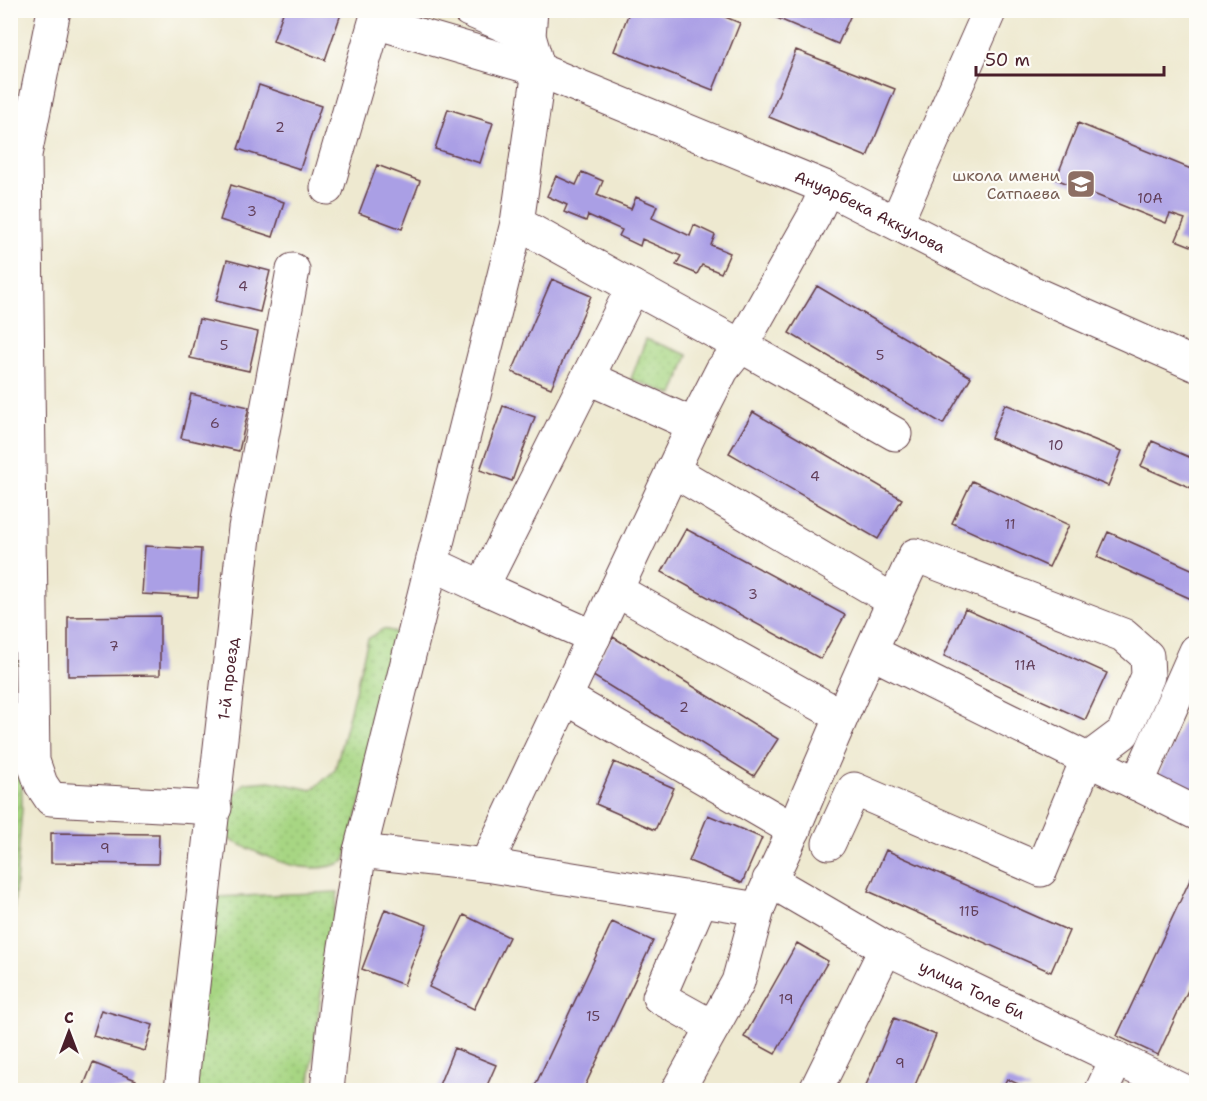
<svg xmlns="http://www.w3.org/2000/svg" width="1207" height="1101" font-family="'Shantell Sans',sans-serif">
  <defs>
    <pattern id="grass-dots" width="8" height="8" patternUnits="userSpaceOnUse" patternTransform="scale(1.5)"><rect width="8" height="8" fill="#a7d683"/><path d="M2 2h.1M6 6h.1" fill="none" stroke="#91b771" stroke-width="1.8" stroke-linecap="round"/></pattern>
    <pattern id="garden-furrows" width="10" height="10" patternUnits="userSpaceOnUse" patternTransform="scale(1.5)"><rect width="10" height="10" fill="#a7d683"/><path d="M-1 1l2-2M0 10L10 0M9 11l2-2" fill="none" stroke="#91b771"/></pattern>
  </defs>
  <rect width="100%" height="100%" fill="#fdfcf7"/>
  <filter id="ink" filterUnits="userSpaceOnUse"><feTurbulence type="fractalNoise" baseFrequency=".0167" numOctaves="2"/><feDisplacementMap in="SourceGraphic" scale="12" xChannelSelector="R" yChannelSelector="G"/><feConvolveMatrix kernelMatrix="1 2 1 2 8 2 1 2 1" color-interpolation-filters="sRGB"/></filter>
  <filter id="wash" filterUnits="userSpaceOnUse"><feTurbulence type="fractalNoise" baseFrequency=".008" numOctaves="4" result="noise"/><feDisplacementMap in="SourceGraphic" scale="24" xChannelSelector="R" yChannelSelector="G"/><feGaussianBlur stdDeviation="1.35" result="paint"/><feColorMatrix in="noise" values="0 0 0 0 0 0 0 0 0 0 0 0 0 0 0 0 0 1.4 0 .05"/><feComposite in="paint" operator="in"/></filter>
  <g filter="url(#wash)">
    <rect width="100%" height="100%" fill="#eee9d0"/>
    <path fill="url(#grass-dots)" stroke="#787a57" stroke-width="1.5" d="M 646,339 L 688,355 L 673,395 L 631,379 Z
      M 383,629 L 406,634 L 345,861 C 305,881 261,854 224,837 L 228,802 L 245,783 L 270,781 L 312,790 L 335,770 L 368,639 Z
      M 338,892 L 320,1000 L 309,1090 L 189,1090 L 216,897 Z"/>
    <path fill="url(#garden-furrows)" stroke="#787a57" stroke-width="1.5" d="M 14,10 L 22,809 L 11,945 L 10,11 Z"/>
    <g id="blocks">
      <path fill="#aa9fe5" d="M 284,10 L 342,11 L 325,60 L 273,41 Z
        M 630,10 L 708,10 L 740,23 L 713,90 L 614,51 Z
        M 758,10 L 853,10 L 838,44 Z
        M 796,50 L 895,89 L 867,157 L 769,117 Z
        M 259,85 L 321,106 L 300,169 L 238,149 Z
        M 448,109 L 493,123 L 480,163 L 435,149 Z
        M 1078,123 L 1196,171 L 1196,248 L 1176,240 L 1185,219 L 1170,214 L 1166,223 L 1056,179 Z
        M 377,165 L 420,181 L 402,229 L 359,213 Z
        M 582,172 L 603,181 L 597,195 L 631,209 L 636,197 L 657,206 L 652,218 L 690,236 L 694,225 L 715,235 L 711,245 L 730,253 L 721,273 L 702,265 L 697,274 L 676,265 L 681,256 L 642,239 L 640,246 L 619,236 L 622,230 L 588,215 L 586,221 L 564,212 L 567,205 L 547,196 L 556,176 L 576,185 Z
        M 231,185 L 284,202 L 273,237 L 220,220 Z
        M 227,260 L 270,271 L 260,312 L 216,301 Z
        M 552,279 L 591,296 L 551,388 L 512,372 Z
        M 817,286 L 971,377 L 943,424 L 789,333 Z
        M 199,319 L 258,332 L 249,371 L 190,358 Z
        M 191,394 L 249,407 L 239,451 L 181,438 Z
        M 1005,404 L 1122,451 L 1108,486 L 991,438 Z
        M 503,406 L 535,417 L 512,481 L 480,470 Z
        M 753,412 L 902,499 L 878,539 L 729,453 Z
        M 1152,441 L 1196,460 L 1196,490 L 1141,466 Z
        M 972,481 L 1069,525 L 1049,567 L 952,523 Z
        M 686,529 L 845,615 L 821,659 L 662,572 Z
        M 1108,532 L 1196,571 L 1196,601 L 1097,557 Z
        M 145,546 L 201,549 L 198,597 L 142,594 Z
        M 10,599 L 15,599 L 15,630 L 10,630 Z
        M 965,609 L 1107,673 L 1085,720 L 944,656 Z
        M 160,616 L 160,675 L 68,676 L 68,617 Z
        M 613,637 L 778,739 L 754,776 L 590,674 Z
        M 1196,692 L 1196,797 L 1157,779 Z
        M 614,762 L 674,788 L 655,830 L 596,804 Z
        M 708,815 L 762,838 L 742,883 L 689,861 Z
        M 51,833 L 159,834 L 158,864 L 51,863 Z
        M 886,850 L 1069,931 L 1051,972 L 868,891 Z
        M 1196,867 L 1196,973 L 1158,1055 L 1117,1036 Z
        M 385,909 L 427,925 L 404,985 L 362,969 Z
        M 464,915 L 509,937 L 474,1009 L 429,987 Z
        M 612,922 L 653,941 L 583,1090 L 533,1090 Z
        M 797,943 L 828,961 L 775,1054 L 744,1037 Z
        M 101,1010 L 153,1025 L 145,1051 L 93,1036 Z
        M 894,1018 L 936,1035 L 913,1090 L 864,1090 Z
        M 454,1048 L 496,1065 L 485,1090 L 437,1090 Z
        M 93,1063 L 136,1080 L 132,1090 L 82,1090 Z
        M 1007,1079 L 1031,1090 L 1001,1090 Z"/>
    </g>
  </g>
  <g filter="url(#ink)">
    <use href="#blocks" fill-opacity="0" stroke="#633d44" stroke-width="1.5"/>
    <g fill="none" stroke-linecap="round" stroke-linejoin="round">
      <g stroke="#633d44" stroke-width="35">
        <g id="minor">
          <path d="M 54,10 L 25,155 L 33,761 L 41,784 L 51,799 L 215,808"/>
          <path d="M 469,10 L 529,36"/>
          <path id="s1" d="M 327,188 L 375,22 L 539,70 L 827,188 L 1029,291 L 1196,365"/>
          <path d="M 897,221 L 990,10"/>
          <path d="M 517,223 L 633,287"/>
          <path d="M 589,378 L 694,425"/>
          <path d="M 672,470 L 894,601"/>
          <path d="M 433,564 L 482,587 L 633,287 L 741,346 L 813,218 L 827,188"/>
          <path d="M 482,587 L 594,637"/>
          <path d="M 871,652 L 1196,813"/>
          <path d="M 565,697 L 794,830"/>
          <path d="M 841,716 L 616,590 L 694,425 L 722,370 L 741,346 L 895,434"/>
          <path d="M 1137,784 L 1196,651"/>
          <path d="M 360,851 L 486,865 L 758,909 C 769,880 784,854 795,826 C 833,735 873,645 915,555 L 1123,635 L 1147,656 L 1148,676 L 1123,733 L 1087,760 L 1041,870 L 854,789 L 829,843"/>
          <path d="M 486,865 L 616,590"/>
          <path id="s2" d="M 769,880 L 886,948 L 1182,1090"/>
          <path d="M 701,900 L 659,997 L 713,1027"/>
          <path id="s3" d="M 181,1090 L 245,528 L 293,270"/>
          <path d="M 327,1090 L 336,1004 L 360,851 L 517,223 L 539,70 L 529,36 L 531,10"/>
          <path d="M 678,1090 L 738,982 L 758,909"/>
          <path d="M 816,1090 L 886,948"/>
          <path d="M 1102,1090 L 1117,1058"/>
        </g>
      </g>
      <use href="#minor" stroke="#fff" stroke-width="33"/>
    </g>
  </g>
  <defs>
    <g id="school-square" transform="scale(1.5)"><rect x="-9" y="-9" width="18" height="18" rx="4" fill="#8d6e63" stroke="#fdfcf7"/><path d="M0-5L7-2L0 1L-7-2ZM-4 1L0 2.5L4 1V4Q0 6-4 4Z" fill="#fff"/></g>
  </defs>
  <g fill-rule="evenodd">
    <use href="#school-square" x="1081" y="184"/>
  </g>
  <g text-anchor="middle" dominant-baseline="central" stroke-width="4.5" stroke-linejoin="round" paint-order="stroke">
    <g font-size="14" fill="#623f5a">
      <text x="280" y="127">2</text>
      <text x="1150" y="198">10А</text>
      <text x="252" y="211">3</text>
      <text x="243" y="286">4</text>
      <text x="224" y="345">5</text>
      <text x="880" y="355">5</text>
      <text x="215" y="423">6</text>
      <text x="1056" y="445">10</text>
      <text x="815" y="476">4</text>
      <text x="1010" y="524">11</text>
      <text x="753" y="594">3</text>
      <text x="114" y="646">7</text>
      <text x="1025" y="665">11А</text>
      <text x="684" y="707">2</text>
      <text x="105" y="848">9</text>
      <text x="969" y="911">11Б</text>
      <text x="786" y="999">19</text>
      <text x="593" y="1016">15</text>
      <text x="900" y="1063">9</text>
    </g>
    <g font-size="16" fill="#785e54" stroke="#fdfcf7" text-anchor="end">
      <text x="1060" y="175">школа имени<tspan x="1060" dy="18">Сатпаева</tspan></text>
    </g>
    <g font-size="16" fill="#4a1f2b" stroke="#fdfcf7">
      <text stroke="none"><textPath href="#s1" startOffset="704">Ануарбека Аккулова</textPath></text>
      <text stroke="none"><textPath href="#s3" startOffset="414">1-й проезд</textPath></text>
      <text stroke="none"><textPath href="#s2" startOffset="231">улица Толе би</textPath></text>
    </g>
  </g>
  <rect width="1207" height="1101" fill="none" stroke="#fdfcf7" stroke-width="36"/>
  <g transform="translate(69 1032)" stroke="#fdfcf7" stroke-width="4.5" paint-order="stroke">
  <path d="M0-4.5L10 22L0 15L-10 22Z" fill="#4a1f2b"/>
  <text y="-9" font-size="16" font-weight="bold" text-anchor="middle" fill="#4a1f2b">С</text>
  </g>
  <path d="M976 66v9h188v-9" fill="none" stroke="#4a1f2b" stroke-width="3"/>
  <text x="985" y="66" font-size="18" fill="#4a1f2b" stroke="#fdfcf7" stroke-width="4.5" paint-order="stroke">50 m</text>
</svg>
